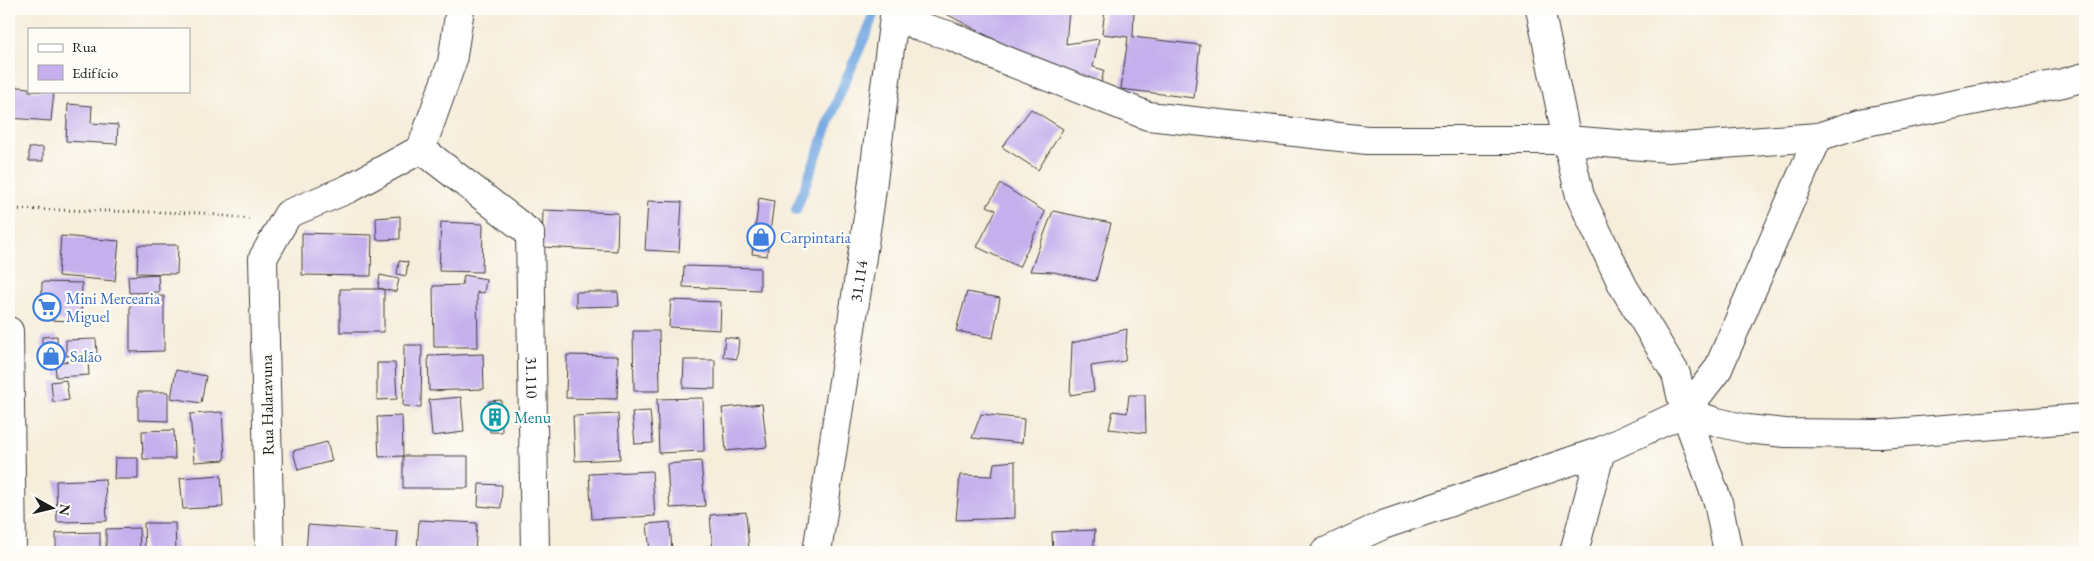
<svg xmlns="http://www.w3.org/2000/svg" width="2094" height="561" font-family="'EB Garamond',serif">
  <rect width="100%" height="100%" fill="#fdfcf7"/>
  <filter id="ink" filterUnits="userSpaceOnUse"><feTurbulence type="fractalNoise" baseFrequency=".02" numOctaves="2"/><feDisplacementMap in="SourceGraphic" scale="10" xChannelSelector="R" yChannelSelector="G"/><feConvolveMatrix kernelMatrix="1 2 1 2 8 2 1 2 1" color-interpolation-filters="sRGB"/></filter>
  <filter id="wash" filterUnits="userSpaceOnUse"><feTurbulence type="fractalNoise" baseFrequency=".0096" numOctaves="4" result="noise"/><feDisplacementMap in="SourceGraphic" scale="20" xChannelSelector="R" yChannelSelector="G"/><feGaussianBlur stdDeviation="1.12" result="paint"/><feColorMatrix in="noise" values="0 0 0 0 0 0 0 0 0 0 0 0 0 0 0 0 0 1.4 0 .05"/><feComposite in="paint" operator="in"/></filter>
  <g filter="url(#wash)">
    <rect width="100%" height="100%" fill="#f6edda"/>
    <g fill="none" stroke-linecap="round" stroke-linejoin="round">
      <path stroke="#74a9e1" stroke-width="10" d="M 796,210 L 841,91 L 867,32 L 875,9"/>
    </g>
    <g id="blocks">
      <path fill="#c5b0ed" d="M 937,9 L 1069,9 L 1066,44 L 1099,39 L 1093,67 L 1104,70 L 1101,83 L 1052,70 Z
        M 1105,9 L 1134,9 L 1133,37 L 1200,45 L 1194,98 L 1121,89 L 1128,37 L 1102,34 Z
        M 9,86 L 29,88 L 29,91 L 54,91 L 51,121 L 9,118 Z
        M 68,104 L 92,106 L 91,123 L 118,125 L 117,144 L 66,141 Z
        M 1031,109 L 1063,129 L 1038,170 L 1002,147 Z
        M 43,147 L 43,161 L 29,161 L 29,148 Z
        M 1001,184 L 1045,212 L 1019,267 L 977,247 L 996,210 L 987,206 Z
        M 759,198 L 774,201 L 767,256 L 752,254 Z
        M 648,201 L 682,202 L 679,252 L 645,250 Z
        M 543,210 L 618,213 L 617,251 L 542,247 Z
        M 1053,211 L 1111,223 L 1096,281 L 1053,272 L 1030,271 Z
        M 400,216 L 400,239 L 377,240 L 376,218 Z
        M 441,222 L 483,224 L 482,272 L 439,271 Z
        M 302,233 L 372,235 L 371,276 L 302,275 Z
        M 61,236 L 119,241 L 115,281 L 58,276 Z
        M 138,245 L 178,245 L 177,274 L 137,273 Z
        M 399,261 L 408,262 L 406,276 L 397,274 Z
        M 684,266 L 760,268 L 760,290 L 683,287 Z
        M 158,274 L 159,292 L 129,293 L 128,276 Z
        M 380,275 L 399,279 L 396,292 L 378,288 Z
        M 464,275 L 486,279 L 484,293 L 477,292 L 478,347 L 434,347 L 433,286 L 462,285 Z
        M 42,282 L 82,283 L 81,321 L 41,320 Z
        M 340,289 L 384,289 L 384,332 L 340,332 Z
        M 576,292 L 618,292 L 619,306 L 576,307 Z
        M 967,292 L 1000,298 L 993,338 L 956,331 Z
        M 130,296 L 164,296 L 164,351 L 130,352 Z
        M 671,300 L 721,302 L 720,330 L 669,327 Z
        M 1127,329 L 1125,361 L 1091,366 L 1094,391 L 1070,395 L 1072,343 Z
        M 633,331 L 659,331 L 660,391 L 634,391 Z
        M 57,336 L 58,358 L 42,358 L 42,337 Z
        M 725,337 L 739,339 L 737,359 L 723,357 Z
        M 96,339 L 97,355 L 66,356 L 66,340 Z
        M 404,345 L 422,345 L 421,407 L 403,406 Z
        M 483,354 L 484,389 L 429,391 L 428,356 Z
        M 567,355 L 618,356 L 617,399 L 566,398 Z
        M 684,360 L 715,360 L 715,389 L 683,388 Z
        M 88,361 L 89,375 L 56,377 L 55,362 Z
        M 377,363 L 395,363 L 397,399 L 377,400 Z
        M 176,370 L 206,376 L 201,403 L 171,398 Z
        M 66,380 L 69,400 L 53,402 L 51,382 Z
        M 138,392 L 168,392 L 168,421 L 138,420 Z
        M 1129,395 L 1145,395 L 1146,433 L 1109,429 L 1113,411 L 1127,413 Z
        M 461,397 L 464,432 L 432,436 L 429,400 Z
        M 703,398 L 704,451 L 659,453 L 657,399 Z
        M 501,400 L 502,432 L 490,432 L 489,401 Z
        M 762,404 L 767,447 L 726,451 L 722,408 Z
        M 650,411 L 653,443 L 635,444 L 632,412 Z
        M 222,412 L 225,460 L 194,462 L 190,414 Z
        M 618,414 L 620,459 L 575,461 L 573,416 Z
        M 981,414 L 1024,419 L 1022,443 L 972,438 Z
        M 402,416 L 403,456 L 379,457 L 377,417 Z
        M 174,430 L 175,459 L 143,459 L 142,431 Z
        M 327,442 L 332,461 L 298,470 L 293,451 Z
        M 403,456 L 468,456 L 468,488 L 403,488 Z
        M 115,458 L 138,458 L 138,479 L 114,479 Z
        M 701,461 L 705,506 L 670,508 L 667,464 Z
        M 1015,461 L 1015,518 L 956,520 L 960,475 L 992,476 L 994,463 Z
        M 652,471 L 655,516 L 592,519 L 589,474 Z
        M 221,475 L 223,507 L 183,509 L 180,478 Z
        M 105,479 L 107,521 L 57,522 L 56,481 Z
        M 479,484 L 502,485 L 501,508 L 478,506 Z
        M 746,512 L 749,552 L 713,552 L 710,515 Z
        M 419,520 L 477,523 L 475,552 L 417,552 Z
        M 670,522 L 672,552 L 650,552 L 647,524 Z
        M 144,523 L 175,523 L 176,552 L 145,552 Z
        M 308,525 L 398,532 L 396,552 L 306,552 Z
        M 139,528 L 140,552 L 106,552 L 106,529 Z
        M 1095,530 L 1093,552 L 1053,552 L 1052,532 Z
        M 100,532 L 100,552 L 56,552 L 56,533 Z"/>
    </g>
  </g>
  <g filter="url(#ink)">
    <use href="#blocks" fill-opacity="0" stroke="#3d3b38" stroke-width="1"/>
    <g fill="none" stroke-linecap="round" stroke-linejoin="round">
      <g stroke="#3d3b38" stroke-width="30">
        <g id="street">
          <path d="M 1540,9 L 1567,140 L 1580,196 L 1623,286 L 1676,374 L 1685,412 L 1718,502 L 1728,552"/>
          <path d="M 894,15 L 918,26 L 951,36 L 1005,60 L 1148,116 L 1367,140 L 1567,140 L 1668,148 L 1818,137"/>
          <path id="s1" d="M 421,149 L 530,233 L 535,552"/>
          <path d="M 9,331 L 12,552"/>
          <path d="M 1685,412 L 1717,422 L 1747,429 L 1785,433 L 1881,434 L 2085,418"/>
          <path d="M 270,552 L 263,258 L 288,214 L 348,189 L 421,149 L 452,62 L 460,9"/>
          <path id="s2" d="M 817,552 L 870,204 L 895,9"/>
          <path d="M 1325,552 L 1383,525 L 1601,451 L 1685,412 L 1718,369 L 1818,137 L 1861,123 L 2063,83 L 2085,77"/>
          <path d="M 1574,552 L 1601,451"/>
        </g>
      </g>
      <path stroke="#3d3b38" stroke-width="3" stroke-dasharray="1 4" stroke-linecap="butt" d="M 9,209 L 202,213 L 249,219"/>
      <use href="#street" stroke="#fff" stroke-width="28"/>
    </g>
  </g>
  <defs>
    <g id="shop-ring" transform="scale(1.4375)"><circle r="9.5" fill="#fdfcf7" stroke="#3f7fe0" stroke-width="1.5"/><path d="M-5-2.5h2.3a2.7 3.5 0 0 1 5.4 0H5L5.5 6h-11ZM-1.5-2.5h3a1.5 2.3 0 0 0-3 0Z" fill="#3f7fe0"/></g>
    <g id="supermarket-ring" transform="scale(1.4375)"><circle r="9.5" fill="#fdfcf7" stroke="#3f7fe0" stroke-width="1.5"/><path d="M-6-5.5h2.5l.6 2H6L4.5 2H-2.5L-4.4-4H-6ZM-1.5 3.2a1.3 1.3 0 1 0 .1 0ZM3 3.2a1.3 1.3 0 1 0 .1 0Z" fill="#3f7fe0"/></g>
    <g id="building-ring" transform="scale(1.4375)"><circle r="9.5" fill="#fdfcf7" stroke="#0f9aa8" stroke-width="1.5"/><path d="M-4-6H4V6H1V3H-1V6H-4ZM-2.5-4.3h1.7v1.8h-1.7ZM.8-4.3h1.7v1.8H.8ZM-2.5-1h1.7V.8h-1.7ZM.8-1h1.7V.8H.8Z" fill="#0f9aa8"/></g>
  </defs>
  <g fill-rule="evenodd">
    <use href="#shop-ring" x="761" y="237"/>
    <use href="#supermarket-ring" x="47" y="307"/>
    <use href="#shop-ring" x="51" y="356"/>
    <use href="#building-ring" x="495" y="417"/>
  </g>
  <g text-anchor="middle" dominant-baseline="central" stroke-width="4.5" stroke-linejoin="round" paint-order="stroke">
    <g font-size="16" fill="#366cbe" stroke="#fdfcf7" text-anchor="start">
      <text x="780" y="237">Carpintaria</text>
      <text x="66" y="298">Mini Mercearia<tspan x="66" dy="18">Miguel</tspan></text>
      <text x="70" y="356">Salão</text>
    </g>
    <g font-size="16" fill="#1c1c1c" stroke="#fdfcf7">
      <text stroke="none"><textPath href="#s2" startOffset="274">31.114</textPath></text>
      <text stroke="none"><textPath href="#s1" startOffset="282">31.110</textPath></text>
      <text transform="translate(267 405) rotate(-91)">Rua Halaravuna</text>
    </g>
    <g font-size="16" fill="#0d838f" stroke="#fdfcf7" text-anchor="start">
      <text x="514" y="417">Menu</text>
    </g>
  </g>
  <rect width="2094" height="561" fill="none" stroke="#fdfcf7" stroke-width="30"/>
  <rect x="28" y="28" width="162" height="65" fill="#fdfcf7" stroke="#a3a29f"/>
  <rect x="38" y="44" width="25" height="8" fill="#ffffff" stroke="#a3a29f"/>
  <text x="72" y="52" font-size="15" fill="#1c1c1c">Rua</text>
  <rect x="38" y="65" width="25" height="15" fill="#c5b0ed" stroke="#a3a29f"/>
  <text x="72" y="78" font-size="15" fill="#1c1c1c">Edifício</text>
  <g transform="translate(52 508) rotate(98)" stroke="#fdfcf7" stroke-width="4" paint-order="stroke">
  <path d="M0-4L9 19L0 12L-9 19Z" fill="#1c1c1c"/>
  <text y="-8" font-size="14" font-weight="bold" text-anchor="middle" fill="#1c1c1c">N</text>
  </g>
</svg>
